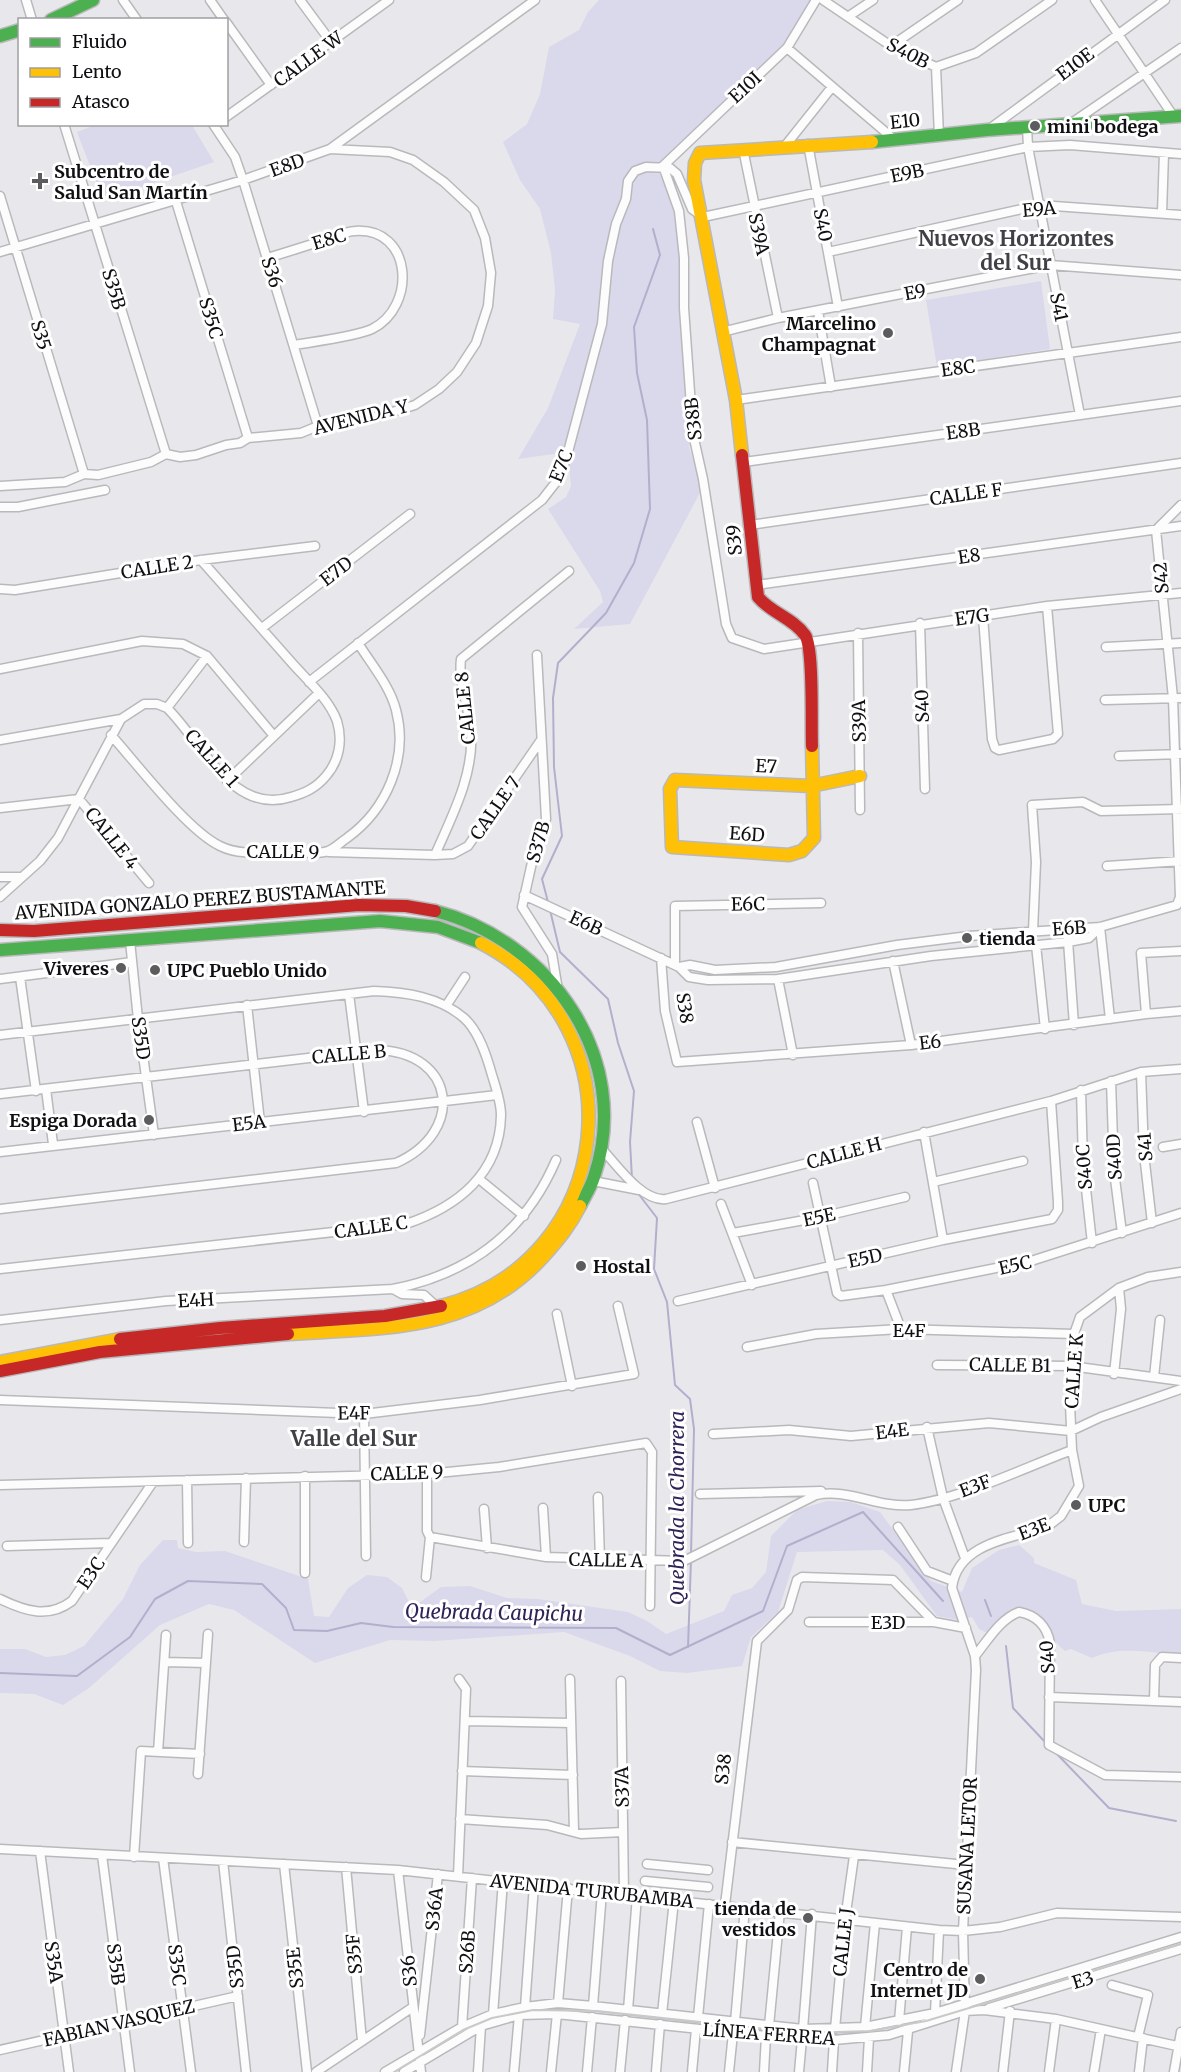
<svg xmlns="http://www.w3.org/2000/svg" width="1181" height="2072" font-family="Merriweather,serif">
  <rect width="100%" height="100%" fill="#e8e8ec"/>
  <path fill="#dad8eb" d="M 599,0 L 816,0 L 787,48 L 663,166 L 679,211 L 689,447 L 702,489 L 630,624 L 574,629 L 603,602 L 600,591 L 548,509 L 566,497 L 571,486 L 568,452 L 518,459 L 548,408 L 580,324 L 553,319 L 555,290 L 551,253 L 540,209 L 520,180 L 503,142 L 527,124 L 540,94 L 549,47 L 579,30 L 588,12 Z
    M 98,124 L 192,125 L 214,162 L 103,200 L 77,132 Z
    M 1041,281 L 1050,349 L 937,367 L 926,300 Z
    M 827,1501 L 851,1502 L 880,1512 L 931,1581 L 962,1592 L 972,1568 L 999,1550 L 1019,1545 L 1034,1558 L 1034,1563 L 1076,1580 L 1082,1604 L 1116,1611 L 1181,1609 L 1181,1655 C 1151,1653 1121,1645 1092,1658 L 1071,1649 L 1065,1651 C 1048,1638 1045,1615 1023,1608 L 1013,1612 L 989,1634 L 979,1629 L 972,1617 L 958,1620 L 937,1616 L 900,1565 L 883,1550 L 797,1552 L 778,1612 L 751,1637 L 742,1666 L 687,1673 L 660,1671 L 630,1656 L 564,1632 L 434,1641 L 390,1640 L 315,1663 L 234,1610 L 209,1604 L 160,1625 L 89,1688 L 63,1705 L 34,1694 L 0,1693 L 0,1649 L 25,1649 L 46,1657 L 65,1655 L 84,1646 L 123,1599 L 140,1565 L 163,1540 L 177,1540 L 178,1548 L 196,1552 L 225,1551 L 308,1579 L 314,1616 L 329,1617 L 348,1588 L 367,1575 L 387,1577 L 402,1588 L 412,1608 L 441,1587 L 470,1586 L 507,1598 L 538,1599 L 628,1612 L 647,1621 L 666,1634 L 724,1611 L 732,1595 L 752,1588 L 766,1572 L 771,1536 L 797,1510 Z"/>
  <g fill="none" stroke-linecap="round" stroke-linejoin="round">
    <path stroke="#b2afcd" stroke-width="2" d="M 548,902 L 542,879 L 562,836 L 554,767 L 553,698 L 558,663 L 606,613 L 634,563 L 650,509 L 647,420 L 637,373 L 634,327 L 660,255 L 653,229
      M 550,910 L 560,952 L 608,999 L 618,1043 L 634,1091 L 630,1142 L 632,1179
      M 637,1192 L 657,1218 L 654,1269 L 667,1302 L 675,1385 L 690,1399 L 694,1429 L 691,1554
      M 985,1600 L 991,1616
      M 1006,1646 L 1013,1708 L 1046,1743
      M 688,1647 L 691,1560
      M 0,1673 L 77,1676 L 130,1637 L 155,1599 L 188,1581 L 262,1584 L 286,1608 L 294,1630 L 327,1631 L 361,1623 L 393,1627 L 616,1628 L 670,1655 L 763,1611 L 787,1546 L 863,1512 L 943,1601
      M 1055,1752 L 1109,1808 L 1176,1821"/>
    <g stroke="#b9b9bc" stroke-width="11">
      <path id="street" d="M 26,0 L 32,20
        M 123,0 L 137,20
        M 210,0 L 224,20
        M 300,0 L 331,42
        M 823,0 L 891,46 L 936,67
        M 1095,0 L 1174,117
        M 849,16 L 873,0
        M 226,22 L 271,85
        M 891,46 L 958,0
        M 787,48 L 896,141
        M 936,67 L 976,53 L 1052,0
        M 936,67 L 939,136
        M 226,117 L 389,0
        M 1073,122 L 1181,48
        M 64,124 L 166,454
        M 213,124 L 235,157 L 243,180 L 318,426
        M 1027,127 L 1028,147 L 1080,415
        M 988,130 L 1165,0
        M 808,144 L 838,307
        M 785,146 L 832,87
        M 743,149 L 778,318
        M 663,166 L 679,211 L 684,258 L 684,308 L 693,434 L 703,479 L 726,624 L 732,638 L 764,649 L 1047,606 L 1181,593
        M 663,166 L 787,48 L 816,0
        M 0,196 L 84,474
        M 175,198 L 248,438
        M 1162,213 L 1164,153
        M 0,252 L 243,180 L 330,149 L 535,0
        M 828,252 L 1040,205 L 1181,215
        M 267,258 C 288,252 308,245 329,239 C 337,236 347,231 355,231 C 413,227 417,307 372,329 C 358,336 312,342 295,345
        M 818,311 L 831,387
        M 722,332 L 778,318 L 1050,265 L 1181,275
        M 736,400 L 1181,337
        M 744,462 L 1181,401
        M 0,486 L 65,482 L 84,474 L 98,475 L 151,462 L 166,454 L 180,457 L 196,455 L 226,445 L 240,443 L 248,438 L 301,433 L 318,426 L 376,417 L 415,405 L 439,389 L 457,372 L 476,343 L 488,306 L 491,273 L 485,238 L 474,210 L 444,182 L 413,160 L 390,152 L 330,149
        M 0,507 L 18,507 L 105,490
        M 750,525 L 1181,463
        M 757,585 L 1181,526
        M 0,589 L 15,590 L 201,560 L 315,546
        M 983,616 L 992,739 L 995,748 L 999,750 L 1053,739 L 1058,734 L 1047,606
        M 920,623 L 925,789
        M 262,628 L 410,514
        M 858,633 L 860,810
        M 1106,647 L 1181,643
        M 537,655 L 546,819 L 533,858 L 522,907 L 552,954 L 557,984
        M 0,669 L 142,641 L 183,644 L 207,656 L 274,736
        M 309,682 L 542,500 L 560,477 L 568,452 L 602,324 L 608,261 L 616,224 L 626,199 L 628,181 L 635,171 L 646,167 L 670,168 L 677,174 L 692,209 L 703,217 L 1028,147 L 1070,145 L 1181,154
        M 1105,700 L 1181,698
        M 167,708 L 207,656
        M 111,735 C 137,764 187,830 220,846 C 240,856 265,852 287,852 C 299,852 317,855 328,851 C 334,849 341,842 347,838 C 386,810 409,759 396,710 C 390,686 371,664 358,643
        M 0,740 L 121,719
        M 1119,756 L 1181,754
        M 227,781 L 319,693
        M 0,808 L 79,799 L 149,883
        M 328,852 L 435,855 C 452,816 474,775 471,732 C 469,708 458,682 461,659 L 569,571
        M 435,855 L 453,854 L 468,846 L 541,740
        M 1107,866 L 1181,861
        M 0,877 L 21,877
        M 524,895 L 679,967 L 689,977 L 708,980 L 778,979 L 931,956 L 1068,942 L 1089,938 L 1100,927
        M 0,897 L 40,861 L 58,838 L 121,719 L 144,704 L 157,704 L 167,708 C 202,742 232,816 291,797 C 305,793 316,788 326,776 C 339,761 343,741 337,721 C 329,699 307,680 292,663 C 262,629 232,595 201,560
        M 1067,927 L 1074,1025
        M 1100,927 L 1110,1019
        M 1033,931 L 1036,862 L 1032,805 L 1083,802 L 1101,811 L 1181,809
        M 130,941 L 138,1019 L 154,1135
        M 1036,945 L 1045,1029
        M 661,958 L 665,1011 L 677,1062 L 911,1045 L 1146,1014 L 1181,1011
        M 893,961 L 911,1045
        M 675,965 L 675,906 L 821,903
        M 679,967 L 690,965 L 715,970 L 776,967 L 897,945 L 969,936 L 1100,927 L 1177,905 L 1180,897 L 1173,698 L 1156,530 L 1181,505
        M 20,977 L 36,1091
        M 0,979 L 132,962
        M 778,979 L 793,1055
        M 349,994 L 364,1112
        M 247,1005 L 260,1122
        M 446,1006 L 465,977
        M 1146,1014 L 1141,953 L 1181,951
        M 0,1035 L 374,991 C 406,992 440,997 464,1018 C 479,1031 487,1057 492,1075 C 496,1088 501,1102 501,1115 C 500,1174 457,1207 406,1224 L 0,1269
        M 1141,1072 L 1144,1154 L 1152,1223
        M 1111,1081 L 1114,1171 L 1122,1233
        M 46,1089 L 53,1144
        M 1081,1090 L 1083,1162 L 1092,1243
        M 0,1094 L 377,1050 C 456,1052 466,1132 396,1163 L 0,1209
        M 697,1122 L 715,1188
        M 924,1132 L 943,1240
        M 1163,1147 L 1181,1144
        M 601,1148 C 617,1165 642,1202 666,1199 L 1051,1101 L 1141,1072 L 1181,1069
        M 0,1152 L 497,1095
        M 479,1179 L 524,1216
        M 593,1181 L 639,1190
        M 933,1182 L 1023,1161
        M 813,1183 L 837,1293 L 841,1296 L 886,1290 L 1031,1261 L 1181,1213
        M 721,1204 L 752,1285
        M 733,1233 L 821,1217 L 905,1197
        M 393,1289 L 402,1294 L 424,1295 L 437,1307
        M 886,1290 L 901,1329
        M 678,1301 L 943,1240 L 1052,1219 L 1058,1210 L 1058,1202 L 1051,1101
        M 557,1314 L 572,1386
        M 0,1320 L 166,1301 L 393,1289 C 470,1274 525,1232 556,1160
        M 747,1347 L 816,1334 L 901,1329 L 1074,1334
        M 937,1365 L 1071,1366 L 1181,1381
        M 1114,1374 L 1121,1309 L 1119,1288
        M 1154,1377 L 1160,1320
        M 0,1400 L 364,1414 L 480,1400 L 634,1374 L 618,1306
        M 364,1414 L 366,1556
        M 927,1427 L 943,1498 L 965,1558
        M 1071,1431 L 1101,1417 L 1181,1389
        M 713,1434 L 789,1430 L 851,1436 L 989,1423 L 1071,1431
        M 305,1476 L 305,1573
        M 187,1480 L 188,1543
        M 0,1485 L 427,1474 L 499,1467 L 646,1443 L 652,1452 L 650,1606
        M 700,1494 L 821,1491
        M 598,1497 L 600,1560
        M 543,1508 L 546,1557
        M 484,1509 L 487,1548
        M 898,1527 L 927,1571 L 953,1581
        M 430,1537 L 546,1557 L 684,1561 L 816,1495 C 848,1488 878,1508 911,1505 C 958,1500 1026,1467 1072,1450
        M 244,1542 L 246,1478
        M 7,1546 L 110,1543
        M 426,1577 L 430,1537 L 427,1531 L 427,1474
        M 0,1599 C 25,1611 48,1619 72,1601 L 153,1482
        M 809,1622 L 934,1622 L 966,1628
        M 975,1656 C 988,1640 1000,1619 1019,1612 C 1036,1615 1047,1626 1050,1643 L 1049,1745 L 1105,1775 L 1181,1777
        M 165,1662 L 206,1663
        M 570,1679 L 574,1831
        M 621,1681 L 624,1894
        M 1049,1697 L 1181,1702
        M 1154,1700 L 1155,1665 L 1162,1657 L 1181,1658
        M 465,1721 L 571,1723
        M 158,1752 L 166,1635
        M 462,1771 L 573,1775
        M 198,1774 L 208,1634
        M 460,1819 L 547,1825 L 581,1834 L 623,1832
        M 732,1842 L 966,1865
        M 0,1849 L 398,1870 L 939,1930 L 963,1931 L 1000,1927 L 1057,1913 L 1181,1917
        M 40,1851 L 69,2072
        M 102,1855 L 130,2072
        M 134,1857 L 141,1751 L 200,1754
        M 163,1858 L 191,2072
        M 223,1861 L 246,2072
        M 284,1864 L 307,2072
        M 647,1864 L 708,1870
        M 346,1867 L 362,2041
        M 398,1870 L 421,2072
        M 458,1876 L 466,1689 L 459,1679
        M 645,1881 L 708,1887
        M 725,1905 L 757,1641 L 788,1610 L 797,1580 L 802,1577 L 893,1580 L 934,1622
        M 1112,1985 L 1148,1995 L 1138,2037
        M 558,2003 L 568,1888
        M 593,2006 L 602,1892
        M 525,2007 L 534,1885
        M 989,2008 L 1181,1949
        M 628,2010 L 637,1896
        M 935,2013 L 939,1930
        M 493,2014 L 503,1881
        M 662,2014 L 674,1900
        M 698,2017 L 709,1904
        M 899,2021 L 907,1927
        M 735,2022 L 745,1907
        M 769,2026 L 780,1911
        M 462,2027 L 472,1878
        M 865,2027 L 875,1923
        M 803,2029 L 812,1914
        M 835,2029 L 845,1920 L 854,1856
        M 420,2035 L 438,1874
        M 0,2050 L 238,1996
        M 316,2072 L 413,2007
        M 385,2072 L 462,2027 L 493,2014 L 525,2007 L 558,2003 L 593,2006 L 803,2029 L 865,2027 L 935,2013 L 1181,1937
        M 404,2072 L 481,2026 L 519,2015 L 557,2014 L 766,2036 L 834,2040 L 889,2035 L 965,2011 L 984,2010 L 1056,2019 L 1177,2046
        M 478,2072 L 481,2026
        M 514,2072 L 519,2015
        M 551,2072 L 557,2014
        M 587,2072 L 592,2017
        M 620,2072 L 625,2020
        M 656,2072 L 660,2024
        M 692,2072 L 696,2029
        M 729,2072 L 733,2033
        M 764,2072 L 766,2036
        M 799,2072 L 802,2039
        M 832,2072 L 834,2040
        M 867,2072 L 869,2038
        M 904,2072 L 908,2031
        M 956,2072 L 965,2011 L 963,1931 L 976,1670 L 975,1656 L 952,1588 C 957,1543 1012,1538 1047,1527 L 1061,1516 L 1079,1486 L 1072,1450 L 1070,1404 L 1074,1334 L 1080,1317 L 1119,1288 L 1148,1277 L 1181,1272
        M 1003,2072 L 1010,2011
        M 1049,2072 L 1056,2019
        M 1094,2072 L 1101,2029
        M 1139,2072 L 1143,2038
        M 1174,2072 L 1181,2032"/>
    </g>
    <g stroke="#b9b9bc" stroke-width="15">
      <path id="fast" d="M 51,20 L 93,0
        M 0,36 L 20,30
        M 872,142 L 987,130 L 1181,116
        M 435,911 C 549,940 634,1058 594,1177 C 591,1187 585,1196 580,1206
        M 0,950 L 380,921 L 438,927 L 481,943"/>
    </g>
    <g stroke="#b9b9bc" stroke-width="15">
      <path id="slow" d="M 742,455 L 736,400 L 694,180 L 695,163 L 700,153 L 872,142
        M 812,746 L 814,838 L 802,851 L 789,855 L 672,847 L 670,789 L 675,780 L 811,786 L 860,776
        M 441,1306 C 617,1262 642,1026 481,943
        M 288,1334 C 382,1328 474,1333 543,1257 C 558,1240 570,1226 580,1206
        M 0,1362 L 120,1339"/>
    </g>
    <g stroke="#b9b9bc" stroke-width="15">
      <path id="jam" d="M 742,455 L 758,597 C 771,613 793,618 805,635 C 814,648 811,725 812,746
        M 0,930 L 34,931 L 359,905 L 406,906 L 435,911
        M 120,1339 L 220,1328 L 385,1316 L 441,1306
        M 0,1371 L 100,1352 L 288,1334"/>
    </g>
    <use href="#street" stroke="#fcfcfc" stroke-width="8"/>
    <use href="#fast" stroke="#4caf50" stroke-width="12"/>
    <use href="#slow" stroke="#ffc107" stroke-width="12"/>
    <use href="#jam" stroke="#c62828" stroke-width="12"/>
    <path stroke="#c9c9ca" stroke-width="2" d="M 394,2072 L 463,2030 L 492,2018 L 533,2010 L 597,2011 L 805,2033 L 870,2031 L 926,2021 L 1181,1944"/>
  </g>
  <g fill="#5c5c5f" stroke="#fff" stroke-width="2">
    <circle cx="1035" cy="126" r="6"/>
    <path d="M37 172h6v6h6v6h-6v6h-6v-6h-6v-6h6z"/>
    <circle cx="888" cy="333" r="6"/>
    <circle cx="967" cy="938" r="6"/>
    <circle cx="121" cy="968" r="6"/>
    <circle cx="155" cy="970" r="6"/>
    <circle cx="149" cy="1120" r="6"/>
    <circle cx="581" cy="1266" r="6"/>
    <circle cx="1076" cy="1505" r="6"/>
    <circle cx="808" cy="1918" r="6"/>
    <circle cx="980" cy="1979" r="6"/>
  </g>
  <g text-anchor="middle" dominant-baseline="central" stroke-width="6" stroke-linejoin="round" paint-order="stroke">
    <g font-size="18" fill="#101013" stroke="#fff">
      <text transform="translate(908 53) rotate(27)">S40B</text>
      <text transform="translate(308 59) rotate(-36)">CALLE W</text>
      <text transform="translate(1075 64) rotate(-37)">E10E</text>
      <text transform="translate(745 87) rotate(-43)">E10I</text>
      <text transform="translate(905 121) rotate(-6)">E10</text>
      <text transform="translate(287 165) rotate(-20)">E8D</text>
      <text transform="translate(907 173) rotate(-12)">E9B</text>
      <text transform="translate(1039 209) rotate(-5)">E9A</text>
      <text transform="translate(823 225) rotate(79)">S40</text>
      <text transform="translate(759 234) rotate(78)">S39A</text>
      <text transform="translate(329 239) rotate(-17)">E8C</text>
      <text transform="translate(272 272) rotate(72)">S36</text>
      <text transform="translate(114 289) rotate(73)">S35B</text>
      <text transform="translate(915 292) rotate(-11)">E9</text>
      <text transform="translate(1059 307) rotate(78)">S41</text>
      <text transform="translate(211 318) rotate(73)">S35C</text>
      <text transform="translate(41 335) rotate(73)">S35</text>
      <text transform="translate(958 368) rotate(-8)">E8C</text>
      <text transform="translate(361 417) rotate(-14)">AVENIDA Y</text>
      <text transform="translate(693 419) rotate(-96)">S38B</text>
      <text transform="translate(963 431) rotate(-8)">E8B</text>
      <text transform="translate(561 466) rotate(-68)">E7C</text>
      <text transform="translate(966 494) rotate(-8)">CALLE F</text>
      <text transform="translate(734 540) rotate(-96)">S39</text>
      <text transform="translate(969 556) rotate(-8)">E8</text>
      <text transform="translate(157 567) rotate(-9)">CALLE 2</text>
      <text transform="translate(336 571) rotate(-38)">E7D</text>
      <text transform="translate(1161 578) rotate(-95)">S42</text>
      <text transform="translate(972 617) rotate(-8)">E7G</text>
      <text transform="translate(922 706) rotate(-92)">S40</text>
      <text transform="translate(465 708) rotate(-96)">CALLE 8</text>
      <text transform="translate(859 721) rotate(-91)">S39A</text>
      <text transform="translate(212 758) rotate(48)">CALLE 1</text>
      <text transform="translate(766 766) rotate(3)">E7</text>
      <text transform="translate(495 808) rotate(-55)">CALLE 7</text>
      <text transform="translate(747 834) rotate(4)">E6D</text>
      <text transform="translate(112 838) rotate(51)">CALLE 4</text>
      <text transform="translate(538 842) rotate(-74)">S37B</text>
      <text x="283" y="851">CALLE 9</text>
      <text transform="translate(200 900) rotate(-4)">AVENIDA GONZALO PEREZ BUSTAMANTE</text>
      <text transform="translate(748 904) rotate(-1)">E6C</text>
      <text transform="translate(586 923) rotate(25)">E6B</text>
      <text transform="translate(1069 928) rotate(-4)">E6B</text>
      <text transform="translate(685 1008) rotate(81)">S38</text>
      <text transform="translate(141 1038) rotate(82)">S35D</text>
      <text transform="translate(930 1042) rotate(-7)">E6</text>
      <text transform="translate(349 1054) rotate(-5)">CALLE B</text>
      <text transform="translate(249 1123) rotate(-7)">E5A</text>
      <text transform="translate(1145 1147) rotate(-94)">S41</text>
      <text transform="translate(844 1153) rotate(-15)">CALLE H</text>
      <text transform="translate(1114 1157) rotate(-93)">S40D</text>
      <text transform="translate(1084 1167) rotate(-94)">S40C</text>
      <text transform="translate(819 1217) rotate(-12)">E5E</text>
      <text transform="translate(371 1227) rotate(-8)">CALLE C</text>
      <text transform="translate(865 1258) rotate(-12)">E5D</text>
      <text transform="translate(1015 1265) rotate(-13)">E5C</text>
      <text transform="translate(196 1300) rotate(-3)">E4H</text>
      <text x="909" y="1330">E4F</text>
      <text transform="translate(1010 1365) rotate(1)">CALLE B1</text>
      <text transform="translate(1074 1371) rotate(-86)">CALLE K</text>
      <text transform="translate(354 1413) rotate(-1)">E4F</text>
      <text transform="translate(892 1431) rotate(-7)">E4E</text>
      <text transform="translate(407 1473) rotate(-2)">CALLE 9</text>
      <text transform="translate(975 1486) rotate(-21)">E3F</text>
      <text transform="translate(1034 1529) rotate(-21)">E3E</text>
      <text transform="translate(606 1560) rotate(1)">CALLE A</text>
      <text transform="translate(91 1573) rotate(-56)">E3C</text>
      <text x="888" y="1622">E3D</text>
      <text transform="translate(1047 1657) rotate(-94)">S40</text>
      <text transform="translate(723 1769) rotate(-83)">S38</text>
      <text transform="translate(622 1787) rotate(-91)">S37A</text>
      <text transform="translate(967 1846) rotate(-87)">SUSANA LETOR</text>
      <text transform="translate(592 1891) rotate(6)">AVENIDA TURUBAMBA</text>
      <text transform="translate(434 1909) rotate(-84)">S36A</text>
      <text transform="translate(843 1942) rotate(-84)">CALLE J</text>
      <text transform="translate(467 1952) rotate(-86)">S26B</text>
      <text transform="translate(354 1954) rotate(-95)">S35F</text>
      <text transform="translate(54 1962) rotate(82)">S35A</text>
      <text transform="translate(116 1964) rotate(82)">S35B</text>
      <text transform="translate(177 1965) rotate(83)">S35C</text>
      <text transform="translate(235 1967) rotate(-96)">S35D</text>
      <text transform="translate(295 1968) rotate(-96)">S35E</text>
      <text transform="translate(409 1971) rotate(-96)">S36</text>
      <text transform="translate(1083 1980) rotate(-17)">E3</text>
      <text transform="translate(119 2023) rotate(-13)">FABIAN VASQUEZ</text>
      <text transform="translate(769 2034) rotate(4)">LÍNEA FERREA</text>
    </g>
    <g font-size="18" font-weight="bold" fill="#101013" stroke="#fff" text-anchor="start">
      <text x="1047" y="126">mini bodega</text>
      <text x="54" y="171">Subcentro de<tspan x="54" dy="21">Salud San Martín</tspan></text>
      <text x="876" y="323" text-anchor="end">Marcelino<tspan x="876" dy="21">Champagnat</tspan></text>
      <text x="979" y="938">tienda</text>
      <text x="109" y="968" text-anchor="end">Viveres</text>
      <text x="167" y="970">UPC Pueblo Unido</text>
      <text x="137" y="1120" text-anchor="end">Espiga Dorada</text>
      <text x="593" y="1266">Hostal</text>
      <text x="1088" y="1505">UPC</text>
      <text x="796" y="1908" text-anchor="end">tienda de<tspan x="796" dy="21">vestidos</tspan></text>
      <text x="968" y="1969" text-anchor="end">Centro de<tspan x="968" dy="21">Internet JD</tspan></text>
    </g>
    <g font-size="20" font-style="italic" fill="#302358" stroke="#fff">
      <text transform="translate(676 1508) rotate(-90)">Quebrada la Chorrera</text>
      <text transform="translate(494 1612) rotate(1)">Quebrada Caupichu</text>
    </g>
    <g font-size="21" font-weight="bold" fill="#414047" stroke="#fff">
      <text x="1016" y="238">Nuevos Horizontes<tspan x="1016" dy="24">del Sur</tspan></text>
      <text x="354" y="1438">Valle del Sur</text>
    </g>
  </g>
  <rect x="18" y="18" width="210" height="108" fill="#ffffff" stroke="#9f9fa1" stroke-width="1.5"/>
  <rect x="30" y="38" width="30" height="9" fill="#4caf50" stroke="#9f9fa1" stroke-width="1.5"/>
  <text x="72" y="48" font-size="18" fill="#101013">Fluido</text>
  <rect x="30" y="68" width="30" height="9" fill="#ffc107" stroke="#9f9fa1" stroke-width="1.5"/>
  <text x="72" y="78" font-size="18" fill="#101013">Lento</text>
  <rect x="30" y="98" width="30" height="9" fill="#c62828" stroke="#9f9fa1" stroke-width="1.5"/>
  <text x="72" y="108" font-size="18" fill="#101013">Atasco</text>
</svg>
